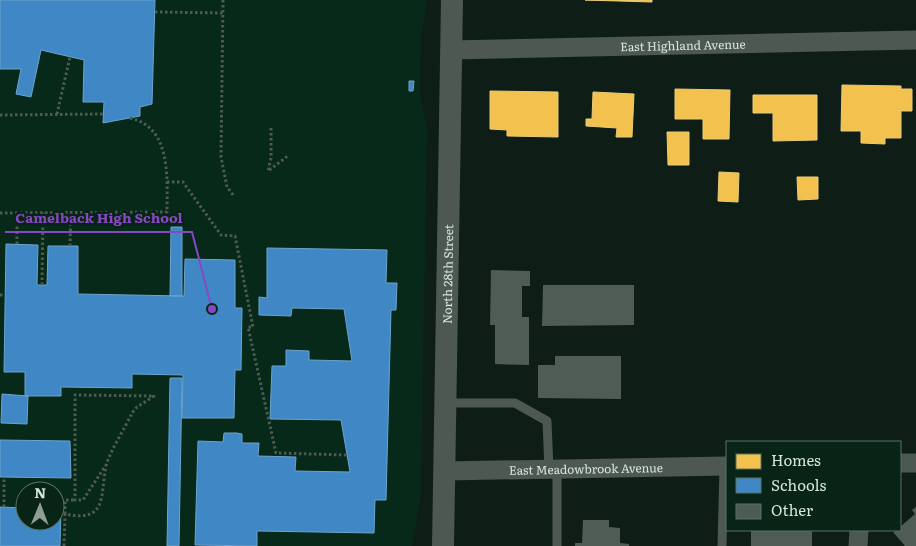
<svg xmlns="http://www.w3.org/2000/svg" width="916" height="546" font-family="Literata,serif">
  <rect width="100%" height="100%" fill="#0e1e16"/>
  <path fill="#062919" fill-rule="evenodd" d="M 0,0 L 427,0 L 421,39 L 420,94 L 427,128 L 421,494 L 412,546 L 0,546 ZM 25,491 L 55,491 L 55,521 L 25,521 Z"/>
  <path fill="#f2c14e" stroke="#e9cc78" d="M 585,0 L 652,0 L 652,2 Z
    M 842,85 L 901,86 L 901,89 L 912,89 L 912,111 L 901,111 L 901,138 L 885,138 L 885,144 L 861,143 L 861,131 L 841,131 Z
    M 675,89 L 730,90 L 729,139 L 703,139 L 703,119 L 675,119 Z
    M 490,91 L 558,92 L 558,137 L 507,136 L 507,130 L 490,129 Z
    M 593,92 L 634,94 L 632,137 L 616,137 L 617,128 L 586,126 L 586,119 L 592,119 Z
    M 753,95 L 817,95 L 817,140 L 773,141 L 773,113 L 753,113 Z
    M 667,132 L 689,132 L 689,165 L 668,165 Z
    M 719,172 L 739,173 L 738,202 L 718,201 Z
    M 797,177 L 818,177 L 818,199 L 798,200 Z"/>
  <path fill="#3f88c5" stroke="#6ca4cc" d="M 0,0 L 155,0 L 152,104 L 140,107 L 140,116 L 103,123 L 104,102 L 83,102 L 84,60 L 41,50 L 31,97 L 16,94 L 21,69 L 0,69 Z
    M 409,81 L 414,81 L 413,91 L 409,91 Z
    M 171,227 L 182,227 L 182,296 L 170,296 Z
    M 6,244 L 38,245 L 37,285 L 47,285 L 48,246 L 78,246 L 78,294 L 182,296 L 184,296 L 185,259 L 235,260 L 235,308 L 242,308 L 241,370 L 235,370 L 234,418 L 182,418 L 183,375 L 132,374 L 132,388 L 61,387 L 61,396 L 25,396 L 25,372 L 4,372 Z
    M 267,248 L 387,250 L 386,283 L 397,283 L 396,310 L 391,310 L 386,500 L 375,500 L 374,533 L 257,531 L 257,546 L 195,545 L 198,441 L 223,442 L 224,433 L 237,433 L 242,434 L 242,443 L 259,443 L 258,456 L 296,457 L 295,471 L 350,472 L 341,420 L 270,419 L 272,366 L 286,366 L 286,350 L 309,351 L 309,360 L 352,361 L 344,309 L 292,308 L 291,316 L 259,315 L 259,297 L 267,298 Z
    M 170,378 L 182,378 L 179,546 L 167,546 Z
    M 2,394 L 28,396 L 27,424 L 1,423 Z
    M 0,440 L 70,441 L 71,478 L 0,477 Z
    M 0,507 L 25,508 L 25,521 L 55,521 L 55,508 L 61,508 L 60,546 L 0,546 Z"/>
  <path fill="#4f5c55" d="M 491,270 L 530,271 L 530,286 L 522,286 L 522,317 L 529,317 L 529,365 L 495,364 L 495,325 L 490,325 Z
    M 543,285 L 634,285 L 634,325 L 542,326 Z
    M 555,356 L 621,356 L 621,399 L 538,398 L 538,365 L 555,365 Z
    M 916,507 L 916,546 L 905,546 L 893,532 L 900,530 L 900,527 L 915,514 L 912,510 Z
    M 583,520 L 609,520 L 609,527 L 620,528 L 620,543 L 629,544 L 629,546 L 575,546 L 575,543 L 582,543 Z
    M 812,530 L 812,546 L 751,546 L 751,531 Z"/>
  <g fill="none" stroke-linecap="round" stroke-linejoin="round">
    <path stroke="#4e5a52" stroke-width="3" stroke-dasharray="2.5 2.5" stroke-linecap="butt" d="M 223,0 L 221,157 L 227,187 L 234,196
      M 155,12 L 223,13
      M 57,114 L 70,57
      M 0,115 L 104,114
      M 271,128 L 271,158 L 268,171 L 289,155
      M 167,182 L 183,182 L 221,235 L 235,236 L 253,327 L 248,327 L 276,453 L 347,455
      M 0,213 L 167,212 C 167,179 172,126 129,118
      M 17,244 L 17,213
      M 70,246 L 71,212
      M 42,285 L 43,212
      M 0,295 L 5,295
      M 4,507 L 4,477
      M 65,514 L 65,500 L 75,500
      M 64,546 L 65,514 C 108,523 100,496 106,466 C 110,451 125,428 132,413 L 137,407 L 154,396 L 75,395 L 75,500 L 83,500 L 106,465"/>
    <path stroke="#4c5851" stroke-width="9" d="M 447,403 L 515,403 L 547,421 L 549,470
      M 557,546 L 557,470
      M 722,546 L 724,466"/>
    <g stroke="#4c5851" stroke-width="19">
      <path id="s1" d="M 451,50 L 916,40"/>
      <path d="M 900,463 L 916,463"/>
      <path id="s2" d="M 445,471 L 727,466"/>
      <path d="M 858,546 L 859,530"/>
    </g>
    <path stroke="#4c5851" stroke-width="22" id="s3" d="M 443,546 L 452,0"/>
  </g>
  <g text-anchor="middle" dominant-baseline="central" stroke-width="5" stroke-linejoin="round" paint-order="stroke">
    <g font-size="12" fill="#d5e5db" stroke="#082416">
      <text stroke="none"><textPath href="#s1" startOffset="232">East Highland Avenue</textPath></text>
      <text stroke="none"><textPath href="#s3" startOffset="272">North 28th Street</textPath></text>
      <text stroke="none"><textPath href="#s2" startOffset="141">East Meadowbrook Avenue</textPath></text>
    </g>
  </g>
  <path fill="none" stroke="#8848c3" stroke-width="2" d="M212 309L192 232H5"/>
  <circle fill="#8848c3" stroke="#082416" stroke-width="2" cx="212" cy="309" r="5"/>
  <g font-size="14" text-anchor="middle" font-weight="bold" fill="#8848c3" stroke="#082416" stroke-width="5" stroke-linejoin="round" paint-order="stroke">
    <text x="99" y="223">Camelback High School</text>
  </g>
  <rect x="726" y="441" width="175" height="90" fill="#082416" stroke="#5a7165"/>
  <rect x="736" y="454" width="25" height="15" fill="#f2c14e" stroke="#5a7165"/>
  <text x="771" y="466" font-size="15" fill="#d5e5db">Homes</text>
  <rect x="736" y="478" width="25" height="15" fill="#3f88c5" stroke="#5a7165"/>
  <text x="771" y="491" font-size="15" fill="#d5e5db">Schools</text>
  <rect x="736" y="504" width="25" height="15" fill="#4f5c55" stroke="#5a7165"/>
  <text x="771" y="516" font-size="15" fill="#d5e5db">Other</text>
  <g transform="translate(40 506) rotate(1)"><circle r="24" fill="#082416" stroke="#5a7165"/>
  <path d="M0-4L9 19L0 12L-9 19Z" fill="#8f9f96"/>
  <text y="-8" font-size="14" font-weight="bold" text-anchor="middle" fill="#d5e5db">N</text>
  </g>
</svg>
